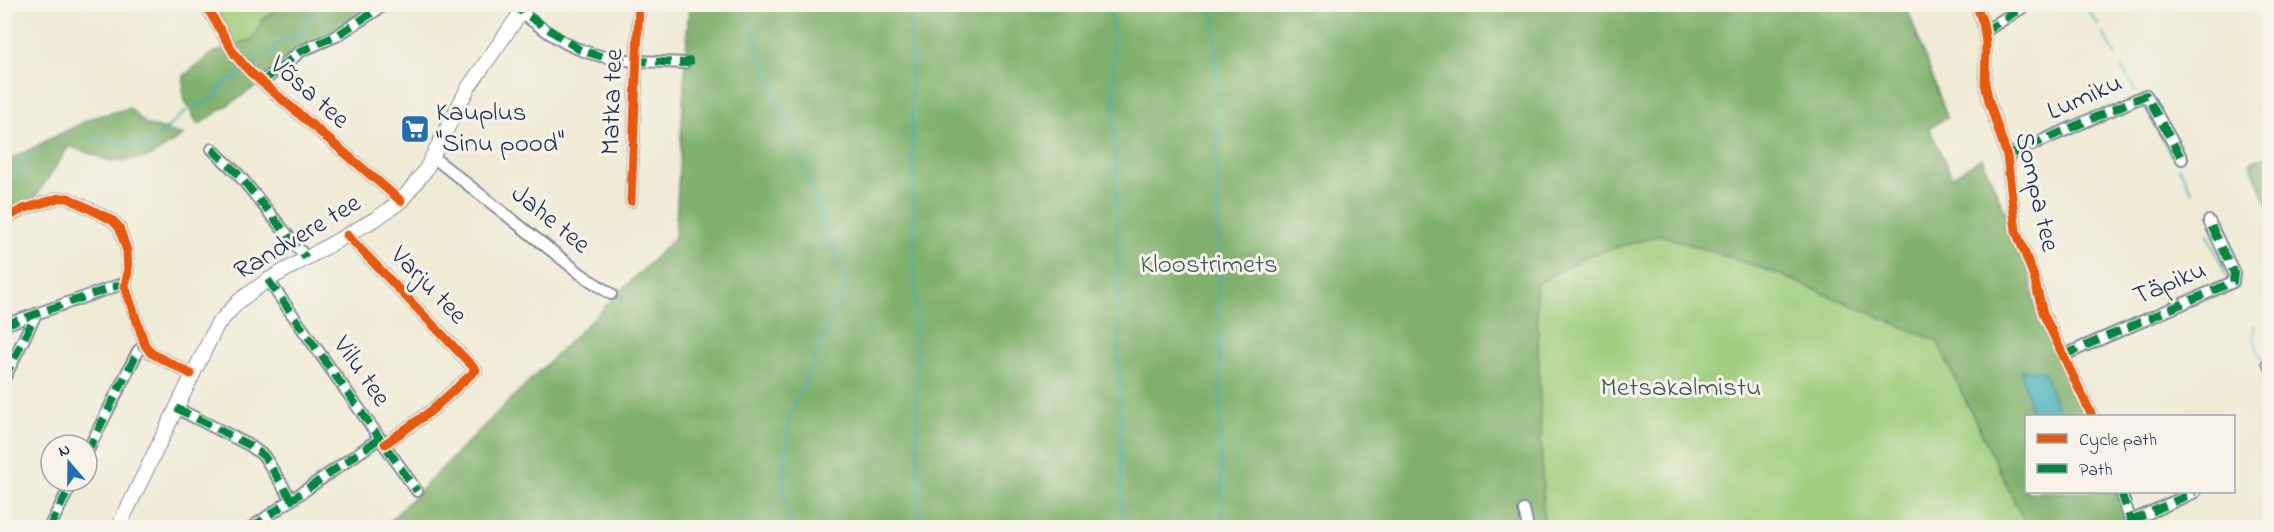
<svg xmlns="http://www.w3.org/2000/svg" width="2274" height="532" font-family="'Indie Flower',sans-serif">
  <rect width="100%" height="100%" fill="#f7f3e8"/>
  <filter id="ink" filterUnits="userSpaceOnUse"><feTurbulence type="fractalNoise" baseFrequency=".0167" numOctaves="2"/><feDisplacementMap in="SourceGraphic" scale="12" xChannelSelector="R" yChannelSelector="G"/><feConvolveMatrix kernelMatrix="1 2 1 2 8 2 1 2 1" color-interpolation-filters="sRGB"/></filter>
  <filter id="wash" filterUnits="userSpaceOnUse"><feTurbulence type="fractalNoise" baseFrequency=".008" numOctaves="4" result="noise"/><feDisplacementMap in="SourceGraphic" scale="24" xChannelSelector="R" yChannelSelector="G"/><feGaussianBlur stdDeviation="1.35" result="paint"/><feColorMatrix in="noise" values="0 0 0 0 0 0 0 0 0 0 0 0 0 0 0 0 0 1.4 0 .05"/><feComposite in="paint" operator="in"/></filter>
  <g filter="url(#wash)">
    <rect width="100%" height="100%" fill="#efebd5"/>
    <path fill="#9fce7d" stroke="#5d7e6e" stroke-width="1.5" d="M 213,5 L 283,5 L 262,20 L 253,39 L 236,45 Z
      M 1661,235 L 1771,271 L 1937,341 L 2027,527 L 1544,527 L 1536,284 L 1586,256 Z"/>
    <path fill="#7fb16c" stroke="#4d7065" stroke-width="1.5" d="M 689,4 L 1906,5 L 1947,117 L 1929,128 L 1952,177 L 1982,158 L 2028,266 L 2036,312 L 2088,416 L 2026,416 L 2026,492 L 2117,492 L 2128,527 L 2027,527 L 1937,341 L 1771,271 L 1661,235 L 1586,256 L 1536,284 L 1544,527 L 383,528 L 511,399 L 675,238 Z
      M 283,5 L 378,5 L 198,125 L 183,97 L 184,76 L 213,53 L 253,39 L 262,20 Z
      M 129,108 L 147,125 L 184,135 L 149,157 L 113,162 L 69,146 L 34,199 L 5,229 L 5,162 L 92,118 Z
      M 2269,155 L 2269,208 L 2250,163 Z"/>
    <path fill="#3fb0b7" stroke="#2d708a" stroke-width="1.5" d="M 2021,370 L 2044,371 L 2060,416 L 2032,416 Z"/>
    <g fill="none" stroke-linecap="round" stroke-linejoin="round">
      <path stroke="#3fb0b7" stroke-width="2" d="M 742,4 L 847,283 L 789,417 L 783,494 L 795,528
        M 910,4 L 919,528
        M 1110,4 L 1113,41 L 1122,528
        M 1215,4 L 1219,321
        M 2083,4 L 2099,26
        M 2103,33 L 2116,56
        M 263,57 L 275,50 L 274,45 L 301,34 C 308,16 310,11 329,4
        M 249,64 L 259,60
        M 2122,68 L 2136,92
        M 2141,101 L 2157,129
        M 193,108 L 215,97 C 219,90 222,85 229,79 L 234,79 L 241,71
        M 2162,138 L 2173,157
        M 90,140 L 111,139 L 144,149 L 186,111
        M 2179,167 L 2192,191
        M 4,185 L 15,182 L 23,162 L 33,155
        M 2208,234 L 2226,275
        M 2254,325 L 2254,339 L 2262,361
        M 1219,331 L 1222,528
        M 2269,382 L 2270,383"/>
    </g>
  </g>
  <g filter="url(#ink)">
    <g fill="none" stroke-linecap="round" stroke-linejoin="round">
      <g stroke="#858d9a" stroke-width="14">
        <path id="minor" d="M 205,4 L 235,55 L 250,72 L 401,201
          M 510,4 C 530,19 558,42 581,50 C 615,63 649,61 684,63
          M 1976,4 L 1983,23 L 1986,42 L 1985,84 L 1989,101 L 2007,156 L 2016,231 L 2033,274 L 2043,313 L 2092,416
          M 1985,31 L 2028,4
          M 262,82 L 301,51 L 336,36 L 386,4
          M 212,149 L 238,174 L 306,258
          M 2007,156 L 2146,95 L 2182,159
          M 433,157 L 581,274 L 611,294
          M 631,201 L 639,4
          M 4,219 L 23,209 L 59,198 L 68,198 L 112,220 L 119,227 L 127,251 L 128,272 L 125,286 L 145,345 L 151,353 L 191,374
          M 347,235 L 476,370 L 431,411 L 385,444
          M 268,280 L 417,491
          M 4,325 L 119,285 L 125,286
          M 2064,355 L 2233,282 L 2234,273 L 2209,221
          M 2268,363 L 2270,366
          M 4,379 L 36,314
          M 176,408 L 249,445 L 264,456 L 291,499
          M 87,452 L 138,351 L 145,345
          M 2121,492 L 2133,528
          M 1524,510 L 1528,528
          M 2131,521 L 2195,492
          M 49,528 L 73,481
          M 251,528 L 380,438"/>
      </g>
      <g stroke="#858d9a" stroke-width="16">
        <path id="major" d="M 118,528 L 217,325 L 240,300 L 268,280 L 377,218 L 401,201 L 425,171 L 468,88 L 527,4"/>
      </g>
      <use href="#minor" stroke="#fff" stroke-width="10"/>
      <use href="#major" stroke="#fff" stroke-width="14"/>
      <path stroke="#00873e" stroke-width="8" stroke-dasharray="15 8" stroke-linecap="butt" d="M 510,4 L 580,50 L 607,58 L 637,61 L 684,63 L 693,60
        M 1985,31 L 2028,4
        M 262,82 L 301,51 L 336,36 L 386,4
        M 212,149 L 238,174 L 306,258
        M 2007,156 L 2146,95 L 2182,159
        M 268,280 L 417,491
        M 4,325 L 119,285 L 125,286
        M 2064,355 L 2233,282 L 2234,273 L 2209,221
        M 2268,363 L 2270,366
        M 4,379 L 36,314
        M 176,408 L 249,445 L 264,456 L 291,499
        M 87,452 L 138,351 L 145,345
        M 2121,492 L 2133,528
        M 2131,521 L 2195,492
        M 49,528 L 73,481
        M 251,528 L 380,438"/>
      <g stroke="#f7f3e8" stroke-width="13">
        <path id="cycleway" d="M 205,4 L 235,55 L 250,72 L 401,201
          M 1976,4 L 1983,23 L 1986,42 L 1985,84 L 1989,101 L 2007,156 L 2016,231 L 2033,274 L 2043,313 L 2092,416
          M 631,201 L 639,4
          M 4,219 L 23,209 L 59,198 L 68,198 L 112,220 L 119,227 L 127,251 L 128,272 L 125,286 L 145,345 L 151,353 L 191,374
          M 347,235 L 476,370 L 431,411 L 385,444"/>
      </g>
      <use href="#cycleway" stroke="#e8590c" stroke-width="9"/>
    </g>
  </g>
  <defs>
    <g id="supermarket-square" transform="scale(1.5)"><rect x="-9" y="-9" width="18" height="18" rx="4" fill="#1f6fb2" stroke="#f7f3e8"/><path d="M-6-5.5h2.5l.6 2H6L4.5 2H-2.5L-4.4-4H-6ZM-1.5 3.2a1.3 1.3 0 1 0 .1 0ZM3 3.2a1.3 1.3 0 1 0 .1 0Z" fill="#fff"/></g>
  </defs>
  <g fill-rule="evenodd">
    <use href="#supermarket-square" x="415" y="129"/>
  </g>
  <g text-anchor="middle" dominant-baseline="central" stroke-width="6" stroke-linejoin="round" paint-order="stroke">
    <g font-size="27" fill="#1b2f5e" stroke="#f7f3e8">
      <text transform="translate(309 93) rotate(41)">Võsa tee</text>
      <text transform="translate(2085 98) rotate(-24)">Lumiku</text>
      <text transform="translate(613 102) rotate(-88)">Matka tee</text>
      <text transform="translate(2036 192) rotate(77)">Sompa tee</text>
      <text transform="translate(550 220) rotate(39)">Jahe tee</text>
      <text transform="translate(298 238) rotate(-31)">Randvere tee</text>
      <text transform="translate(2170 284) rotate(-23)">Täpiku</text>
      <text transform="translate(428 286) rotate(46)">Varju tee</text>
      <text transform="translate(361 372) rotate(55)">Vilu tee</text>
    </g>
    <g font-size="27" fill="#1b2f5e" stroke="#f7f3e8" text-anchor="start">
      <text x="436" y="113">Kauplus<tspan x="436" dy="31">"Sinu pood"</tspan></text>
    </g>
    <g font-size="27" fill="#3c5766" stroke="#f7f3e8">
      <text x="1209" y="265">Kloostrimets</text>
      <text x="1681" y="388">Metsakalmistu</text>
    </g>
  </g>
  <rect width="2274" height="532" fill="none" stroke="#f7f3e8" stroke-width="24"/>
  <rect x="2025" y="415" width="210" height="78" fill="#f7f3e8" stroke="#9fa5b1" stroke-width="1.5"/>
  <rect x="2037" y="434" width="30" height="9" fill="#e8590c" stroke="#9fa5b1" stroke-width="1.5"/>
  <text x="2079" y="445" font-size="18" fill="#1b2f5e">Cycle path</text>
  <rect x="2037" y="464" width="30" height="9" fill="#00873e" stroke="#9fa5b1" stroke-width="1.5"/>
  <text x="2079" y="475" font-size="18" fill="#1b2f5e">Path</text>
  <g transform="translate(69 463) rotate(340)"><circle r="28" fill="#f7f3e8" stroke="#9fa5b1" stroke-width="1.5"/>
  <path d="M0-4.5L10 22L0 15L-10 22Z" fill="#1f6fb2"/>
  <text y="-9" font-size="16" font-weight="bold" text-anchor="middle" fill="#1b2f5e">N</text>
  </g>
</svg>
